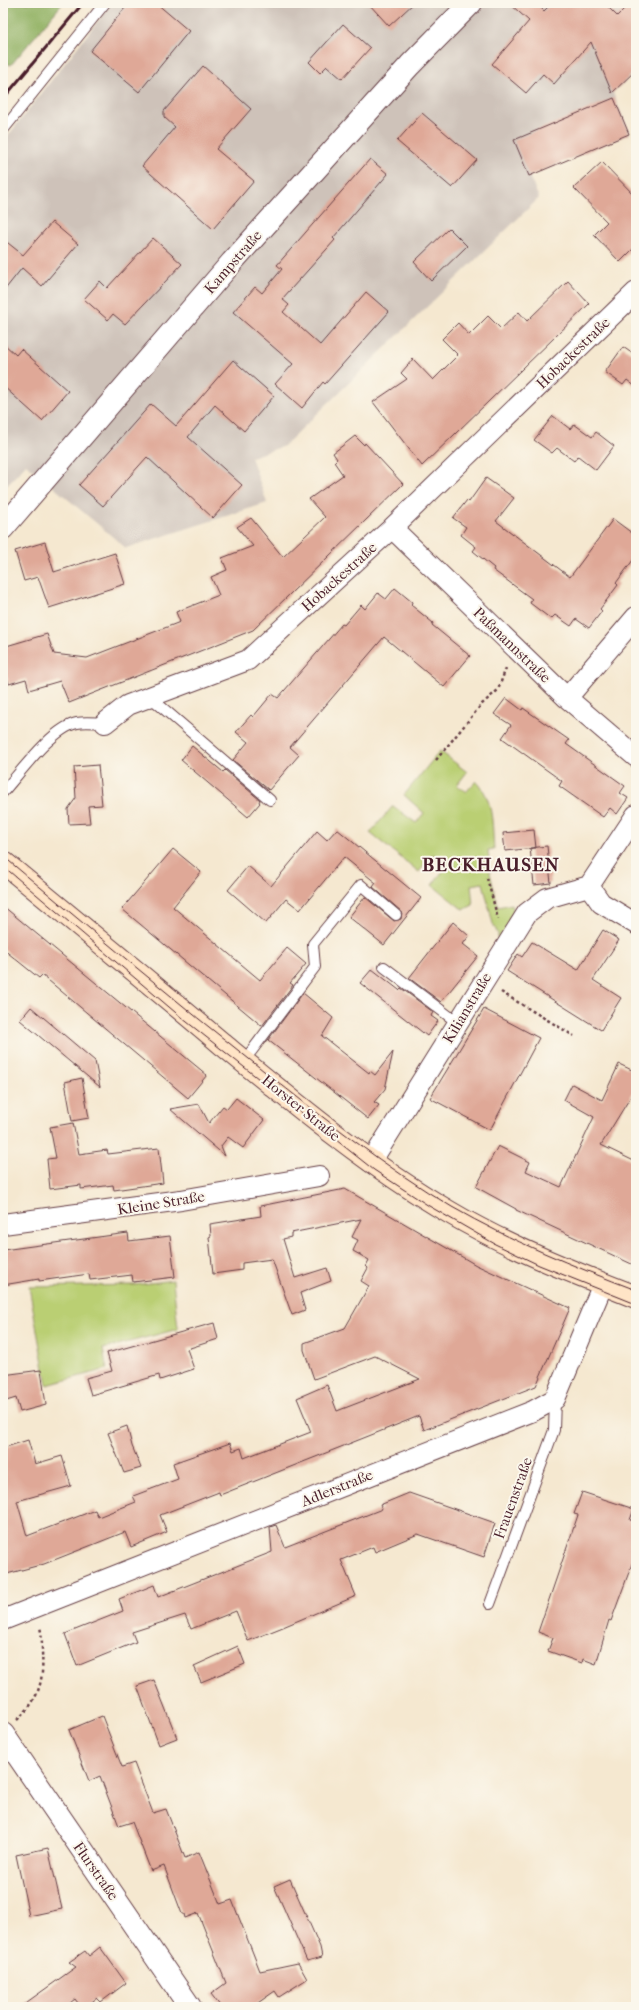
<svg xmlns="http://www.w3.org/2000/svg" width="639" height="2010" font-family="'IM FELL French Canon',serif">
  <rect width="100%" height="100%" fill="#fbf7ec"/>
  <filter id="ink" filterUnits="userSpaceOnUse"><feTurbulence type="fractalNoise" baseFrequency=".025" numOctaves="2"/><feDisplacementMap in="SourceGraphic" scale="8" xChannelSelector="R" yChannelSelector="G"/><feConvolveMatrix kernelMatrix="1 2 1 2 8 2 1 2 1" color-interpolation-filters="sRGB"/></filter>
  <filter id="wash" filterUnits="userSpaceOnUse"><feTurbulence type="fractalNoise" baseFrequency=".012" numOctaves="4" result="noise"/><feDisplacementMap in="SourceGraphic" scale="16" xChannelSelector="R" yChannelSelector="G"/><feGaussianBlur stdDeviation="0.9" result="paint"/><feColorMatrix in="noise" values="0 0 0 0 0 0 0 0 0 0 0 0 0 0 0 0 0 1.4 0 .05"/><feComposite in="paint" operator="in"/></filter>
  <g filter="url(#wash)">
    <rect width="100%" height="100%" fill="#f5e8d0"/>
    <path fill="#cec2b9" d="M 112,3 L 636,3 L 636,71 L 613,93 L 630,134 L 529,176 L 539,198 L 284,446 L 251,457 L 267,503 L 126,548 L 26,464 L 3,490 L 3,142 Z"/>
    <path fill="#bacf73" stroke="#82774f" d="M 440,751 L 467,772 L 457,785 L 466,792 L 476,781 C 494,799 492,825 494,849 L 488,850 L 490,873 L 498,907 L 512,904 L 514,915 L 498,942 L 498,934 L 493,924 L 483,883 L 471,885 L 473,905 L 465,909 L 461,908 L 432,885 L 447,866 L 433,854 L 419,872 L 370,833 L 393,806 L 416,823 L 424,813 L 404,795 Z
      M 173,1280 L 178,1329 L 103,1349 L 107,1369 L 47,1385 L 29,1287 L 135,1285 Z"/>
    <path fill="#93b265" stroke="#6e6848" d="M 3,3 L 63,3 L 11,65 L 3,62 Z"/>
    <g id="blocks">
      <path fill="#dfa897" d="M 129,3 L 156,3 L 189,31 L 139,92 L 90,51 Z
        M 368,3 L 414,3 L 389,26 Z
        M 509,3 L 536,3 L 544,11 L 552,3 L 604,3 L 617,16 L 630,3 L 636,3 L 636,70 L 612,93 L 591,42 L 554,84 L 543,74 L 526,93 L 492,64 L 529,21 Z
        M 343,24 L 370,48 L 342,79 L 327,66 L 320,73 L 309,62 Z
        M 203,66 L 251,109 L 216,149 L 254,181 L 213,229 L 142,166 L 175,127 L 164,117 L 164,111 Z
        M 614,98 L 629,134 L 529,176 L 514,140 Z
        M 422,113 L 477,160 L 452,188 L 397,141 Z
        M 370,159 L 388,174 L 333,238 L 335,240 L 282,299 L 289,305 L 283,312 L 320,345 L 366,292 L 389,312 L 325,384 L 323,382 L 302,408 L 275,384 L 293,364 L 233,312 L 255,287 L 262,293 L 282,269 L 277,265 Z
        M 602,162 L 636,197 L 636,246 L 620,262 L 594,235 L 607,222 L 574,188 Z
        M 52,222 L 78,244 L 42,286 L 22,268 L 3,292 L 3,239 L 23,255 Z
        M 449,228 L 467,246 L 431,281 L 414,262 Z
        M 153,238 L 182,264 L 125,324 L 113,314 L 108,320 L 84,299 L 100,281 L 107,288 Z
        M 568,281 L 589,304 L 422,466 L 373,402 L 407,379 L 401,373 L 413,359 L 433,380 L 458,355 L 442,339 L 458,323 L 469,335 L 488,316 L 501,329 L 519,312 L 527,321 Z
        M 3,343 L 16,355 L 21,349 L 68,391 L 42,421 L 3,386 Z
        M 623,347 L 636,356 L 636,387 L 627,380 L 623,385 L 605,372 Z
        M 233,360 L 274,396 L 244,431 L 215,405 L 188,437 L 242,485 L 213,518 L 147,457 L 103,506 L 79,485 L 151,404 L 176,426 Z
        M 553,416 L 570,429 L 574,424 L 592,437 L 596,432 L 614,446 L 596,470 L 578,456 L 574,461 L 557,448 L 552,453 L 534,440 Z
        M 355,436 L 364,445 L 365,443 L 403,484 L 253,630 L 69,703 L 60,681 L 29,690 L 26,679 L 9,684 L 6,674 L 3,675 L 3,647 L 47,634 L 54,654 L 87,658 L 180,622 L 176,612 L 219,595 L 211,577 L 227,570 L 222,558 L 253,546 L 237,527 L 251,518 L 283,557 L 325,517 L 309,499 L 343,475 L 334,462 L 337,459 L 333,453 Z
        M 486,478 L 514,498 L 496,521 L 570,577 L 613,519 L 636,536 L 636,556 L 616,583 L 618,585 L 600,609 L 602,611 L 589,628 L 576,619 L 571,626 L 555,615 L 551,619 L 530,603 L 532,599 L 493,570 L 494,568 L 473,551 L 476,547 L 461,535 L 466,527 L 453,518 L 467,500 L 469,502 Z
        M 45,542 L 54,572 L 115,553 L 125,584 L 49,608 L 38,577 L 24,581 L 15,551 Z
        M 395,588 L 412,602 L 411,605 L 433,623 L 432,625 L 470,656 L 444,687 L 384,637 L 290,747 L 299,755 L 269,790 L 233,760 L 248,742 L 236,732 L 251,715 L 253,717 L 272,694 L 278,698 L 342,624 L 344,625 L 361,605 L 365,609 L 378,593 L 386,599 Z
        M 506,698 L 522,710 L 523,708 L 569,740 L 566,744 L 625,786 L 620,793 L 628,798 L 617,814 L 610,808 L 603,817 L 559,786 L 562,781 L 502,738 L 511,725 L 494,714 Z
        M 192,746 L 223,772 L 225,770 L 260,800 L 259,802 L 260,803 L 248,817 L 181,760 Z
        M 98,765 L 102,805 L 88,806 L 90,823 L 69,824 L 68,809 L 76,798 L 74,767 Z
        M 337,829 L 421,898 L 384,945 L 349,917 L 365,897 L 394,921 L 401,919 L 402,912 L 373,887 L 376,883 L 344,857 L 300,910 L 286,899 L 266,923 L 228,890 L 248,866 L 271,886 L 317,831 L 327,840 Z
        M 534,830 L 536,848 L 505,851 L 503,833 Z
        M 547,846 L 551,883 L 534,885 L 530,848 Z
        M 173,849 L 201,872 L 173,907 L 260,980 L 287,948 L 306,964 L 290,983 L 293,985 L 262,1026 L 122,909 Z
        M 3,906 L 207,1075 L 188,1098 L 42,975 L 39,978 L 3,949 Z
        M 453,922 L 469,936 L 463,944 L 478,956 L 441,1002 L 409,978 Z
        M 603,930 L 619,940 L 593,980 L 621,998 L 601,1030 L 507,971 L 518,954 L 522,957 L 532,942 L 578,970 Z
        M 372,969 L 399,990 L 401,988 L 433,1012 L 431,1016 L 438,1021 L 427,1036 L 360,983 Z
        M 303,993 L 333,1018 L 322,1036 L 369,1073 L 370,1071 L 375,1075 L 393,1052 L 385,1089 L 374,1102 L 379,1105 L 368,1119 L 268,1040 Z
        M 31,1007 L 95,1061 L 100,1087 L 20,1020 Z
        M 484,1009 L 539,1038 L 490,1130 L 430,1098 Z
        M 619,1064 L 636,1072 L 636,1088 L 601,1145 L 636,1162 L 636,1266 L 516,1210 L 516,1209 L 476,1187 L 498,1146 L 530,1162 L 526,1171 L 561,1187 L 594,1117 L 564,1100 L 572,1084 L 602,1100 Z
        M 82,1078 L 89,1118 L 72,1121 L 65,1082 Z
        M 236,1098 L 264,1120 L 243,1148 L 228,1137 L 221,1146 L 225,1156 L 170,1109 L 199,1104 L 209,1123 L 223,1106 L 227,1109 Z
        M 73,1123 L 79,1154 L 107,1150 L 108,1154 L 159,1148 L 163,1183 L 114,1190 L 113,1185 L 81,1189 L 81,1185 L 50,1189 L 47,1159 L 56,1158 L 50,1127 Z
        M 345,1189 L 476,1265 L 570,1308 L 536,1386 L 424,1430 L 419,1416 L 220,1495 L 219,1492 L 160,1515 L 167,1532 L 131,1547 L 125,1532 L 44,1564 L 3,1575 L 3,1448 L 28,1440 L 35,1464 L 62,1456 L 71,1486 L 17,1501 L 27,1536 L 95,1510 L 98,1517 L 136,1502 L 133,1496 L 178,1479 L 173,1463 L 230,1443 L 233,1451 L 241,1448 L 244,1458 L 311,1432 L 297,1398 L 327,1385 L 337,1411 L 420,1379 L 375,1356 L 314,1379 L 304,1350 L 304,1343 L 345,1328 L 369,1286 L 361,1281 L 368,1268 L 366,1266 L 369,1260 L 353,1251 L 358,1240 L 352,1237 L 361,1219 L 291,1233 L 291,1237 L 283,1239 L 295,1278 L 327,1268 L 331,1281 L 300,1293 L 305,1310 L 292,1315 L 272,1259 L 242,1263 L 242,1270 L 213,1274 L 209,1237 L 211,1236 L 210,1224 L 261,1216 L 260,1206 Z
        M 128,1233 L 129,1241 L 170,1236 L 175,1277 L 133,1282 L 132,1275 L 90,1280 L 89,1274 L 39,1281 L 39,1279 L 3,1285 L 3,1250 Z
        M 214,1323 L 218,1339 L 187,1349 L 194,1369 L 160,1380 L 159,1375 L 91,1395 L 86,1378 L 112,1371 L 107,1353 Z
        M 41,1370 L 46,1405 L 20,1412 L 16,1398 L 3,1402 L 3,1375 Z
        M 127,1426 L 132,1446 L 141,1468 L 124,1473 L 108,1433 Z
        M 582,1492 L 634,1509 L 630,1520 L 636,1522 L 636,1553 L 611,1621 L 609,1620 L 596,1664 L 583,1659 L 582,1663 L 548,1651 L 553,1638 L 538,1632 L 578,1515 L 574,1514 Z
        M 409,1493 L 495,1523 L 484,1557 L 418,1534 L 375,1552 L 373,1547 L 341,1560 L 356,1596 L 283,1627 L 248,1641 L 236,1611 L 191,1629 L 185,1615 L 132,1632 L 136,1642 L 77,1666 L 65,1634 L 123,1611 L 119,1599 L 154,1585 L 158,1597 L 272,1552 L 270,1527 L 276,1525 L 285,1547 L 382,1509 L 380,1505 Z
        M 238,1646 L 245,1664 L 201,1682 L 194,1666 Z
        M 154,1680 L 177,1738 L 159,1745 L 137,1686 Z
        M 102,1716 L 122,1767 L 134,1763 L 153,1813 L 166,1809 L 185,1858 L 199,1852 L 220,1904 L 232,1900 L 260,1971 L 298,1963 L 307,1979 L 279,1997 L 275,1991 L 252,2007 L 221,2007 L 211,1994 L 226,1983 L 198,1913 L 185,1918 L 184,1914 L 182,1914 L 164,1866 L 151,1871 L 132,1822 L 119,1826 L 100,1776 L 89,1781 L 69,1730 Z
        M 48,1848 L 62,1909 L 29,1916 L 16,1855 Z
        M 290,1879 L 320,1947 L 322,1957 L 307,1961 L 274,1886 Z
        M 100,1947 L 126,1983 L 101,2002 L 97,1998 L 85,2007 L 81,2007 L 75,1999 L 65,2007 L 20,2007 L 76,1967 L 69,1962 L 85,1951 L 89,1956 Z"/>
    </g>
  </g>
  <g filter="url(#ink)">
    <use href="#blocks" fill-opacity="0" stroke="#643d44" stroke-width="1"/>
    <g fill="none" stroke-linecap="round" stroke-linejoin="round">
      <g stroke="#643d44" stroke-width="12">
        <path id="service" d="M 3,130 L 105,3
          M 150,697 L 270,800
          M 3,792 C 20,773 52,728 77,723 C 86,721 97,723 105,723
          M 384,967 L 458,1023
          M 244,1061 L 315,967 L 313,944 L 361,885 L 396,915
          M 490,1604 L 554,1430 L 555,1399"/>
      </g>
      <g stroke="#643d44" stroke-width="22">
        <path id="minor" d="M 392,528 L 567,698 L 636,757
          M 567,698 L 636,617
          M 105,723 L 128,705 L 248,660 L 392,528 L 636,292
          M 636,815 L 589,886 L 601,903 L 636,924
          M 371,1162 L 527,913 L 547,898 L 589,886
          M 3,1224 L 181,1200 L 319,1176
          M 3,1620 L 533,1411 L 555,1399 L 603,1284"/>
      </g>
      <g stroke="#643d44" stroke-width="24">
        <path id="tertiary" d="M 3,528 L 232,262 L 410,65 L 471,3
          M 3,1734 L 190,2007"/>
      </g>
      <g stroke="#643d44" stroke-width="24">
        <path id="secondary" d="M 3,862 C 76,922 149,982 221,1043 C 294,1103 367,1164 449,1212 C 508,1247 572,1272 636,1297"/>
      </g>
      <path stroke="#643d44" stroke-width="2.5" stroke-dasharray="3 3" stroke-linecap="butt" d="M 436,760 L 482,704 L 498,690 L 506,668
        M 487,878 L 498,919
        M 501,992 L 574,1036
        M 17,1720 C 39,1700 44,1681 42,1652 C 42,1644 42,1635 40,1627"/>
      <use href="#service" stroke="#fff" stroke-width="10"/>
      <use href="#minor" stroke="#fff" stroke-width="20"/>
      <use href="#tertiary" stroke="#fff" stroke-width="22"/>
      <use href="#secondary" stroke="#ffe4c6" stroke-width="22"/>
      <path stroke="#4a1f2b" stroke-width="1" d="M 3,856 C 89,928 175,1001 264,1071 C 325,1119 385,1167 452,1207 C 511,1241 573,1266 636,1290
        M 3,866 L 182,1018 L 374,1170 L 429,1206 L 495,1244 L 539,1265 L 636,1304"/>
      <path stroke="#4a1f2b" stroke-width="3" d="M 3,99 L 83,3"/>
    </g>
  </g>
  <g text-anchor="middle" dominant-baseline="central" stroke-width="4" stroke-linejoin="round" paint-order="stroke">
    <g font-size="15" fill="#4a1f2b" stroke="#fbf7ec">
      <text transform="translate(233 262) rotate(-49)">Kampstraße</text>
      <text transform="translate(573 353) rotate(-44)">Hobackestraße</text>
      <text transform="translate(339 577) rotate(-42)">Hobackestraße</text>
      <text transform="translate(512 645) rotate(44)">Paßmannstraße</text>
      <text transform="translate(467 1008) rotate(-59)">Kilianstraße</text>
      <text transform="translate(301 1108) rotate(39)">Horster Straße</text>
      <text transform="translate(161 1203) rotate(-9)">Kleine Straße</text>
      <text transform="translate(337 1488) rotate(-22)">Adlerstraße</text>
      <text transform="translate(513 1498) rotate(-70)">Frauenstraße</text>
      <text transform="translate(96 1871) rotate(55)">Flurstraße</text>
    </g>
    <g font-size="19" font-weight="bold" letter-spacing="1" fill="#4a1f2b" stroke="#fbf7ec">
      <text x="491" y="865">BECKHAUSEN</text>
    </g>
  </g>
  <rect width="639" height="2010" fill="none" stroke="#fbf7ec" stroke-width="16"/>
</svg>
